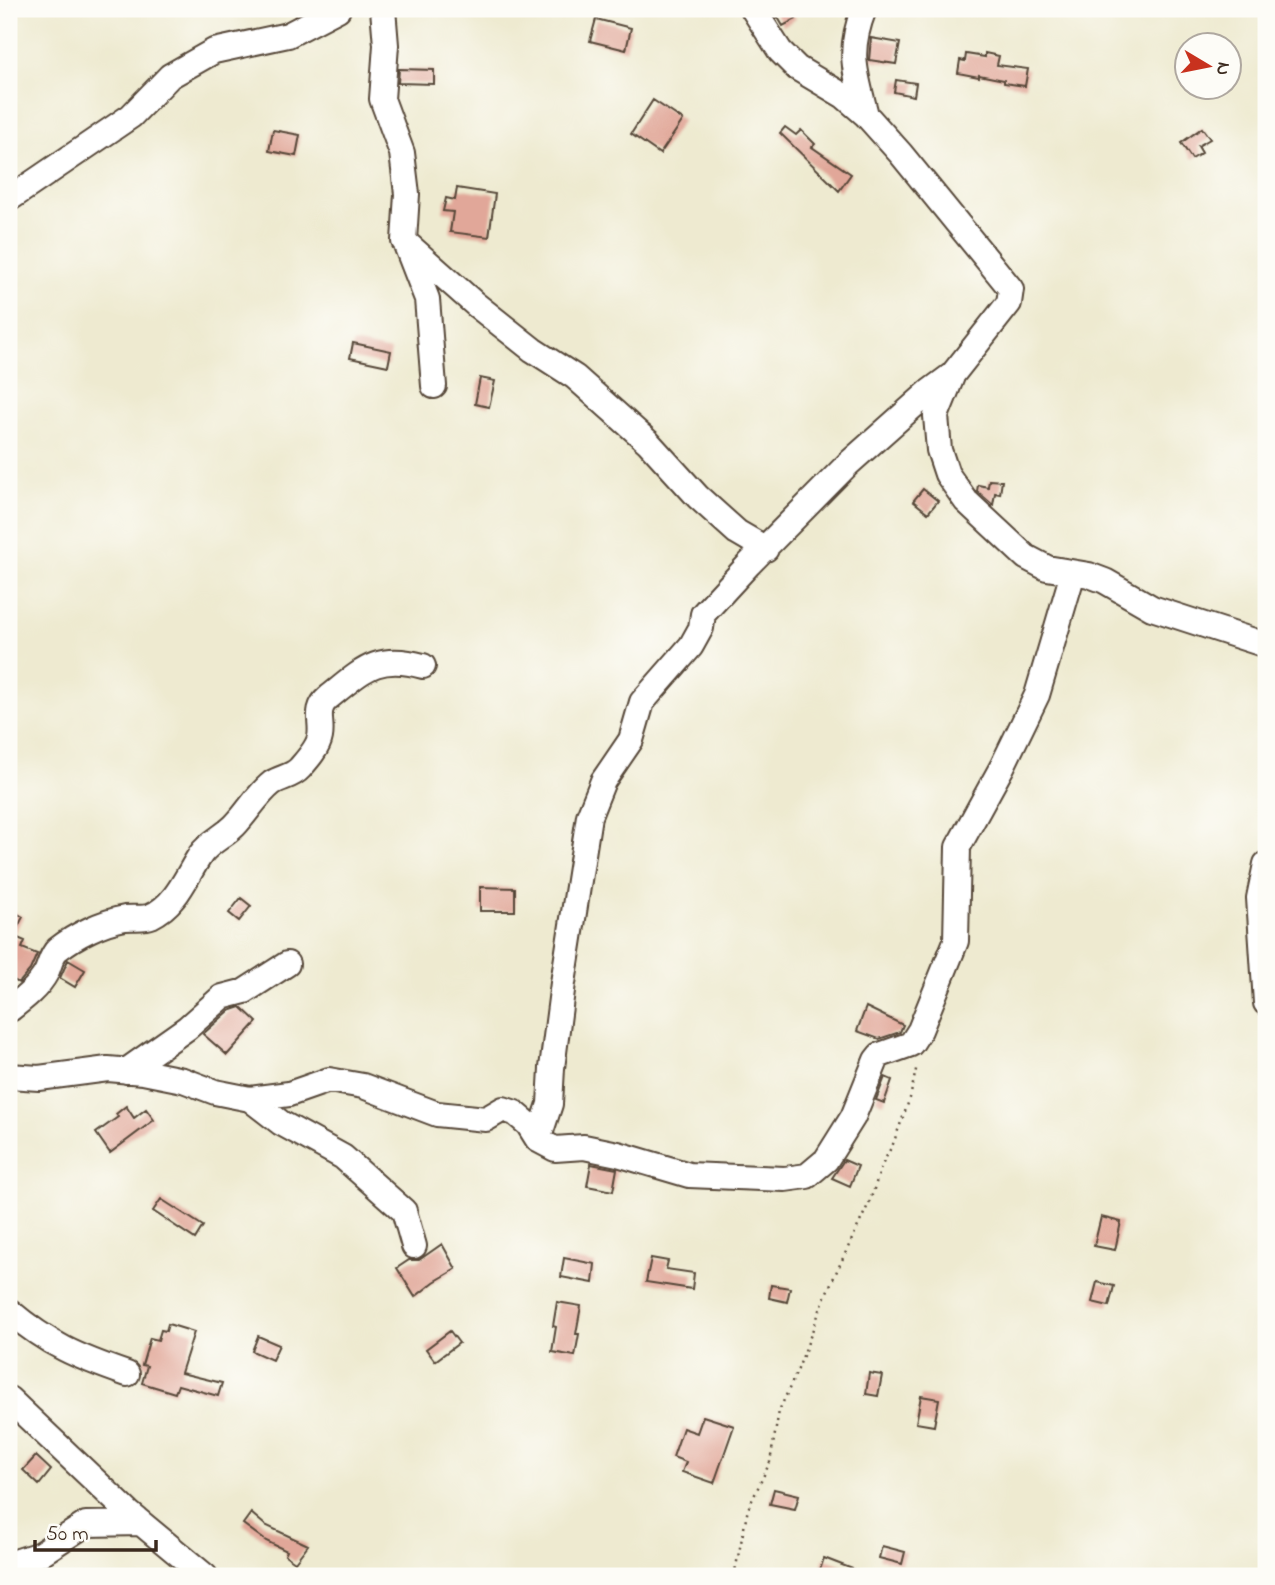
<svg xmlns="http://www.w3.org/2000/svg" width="1275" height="1585" font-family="'Indie Flower',sans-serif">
  <rect width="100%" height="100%" fill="#fdfcf7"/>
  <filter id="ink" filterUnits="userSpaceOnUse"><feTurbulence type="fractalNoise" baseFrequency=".0143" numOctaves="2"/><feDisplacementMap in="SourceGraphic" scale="14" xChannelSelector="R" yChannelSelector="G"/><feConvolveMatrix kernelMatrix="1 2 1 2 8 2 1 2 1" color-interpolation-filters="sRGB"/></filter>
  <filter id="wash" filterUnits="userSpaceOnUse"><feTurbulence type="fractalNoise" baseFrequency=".00686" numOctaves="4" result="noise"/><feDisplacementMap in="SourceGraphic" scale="28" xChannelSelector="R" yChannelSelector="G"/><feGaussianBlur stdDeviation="1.57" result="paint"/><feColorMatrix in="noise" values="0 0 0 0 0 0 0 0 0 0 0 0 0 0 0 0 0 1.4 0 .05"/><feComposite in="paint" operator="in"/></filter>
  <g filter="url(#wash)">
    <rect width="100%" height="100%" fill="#eeead0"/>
    <g id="blocks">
      <path fill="#e1a799" d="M 773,9 L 790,9 L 796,19 L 783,26 Z
        M 596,19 L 631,28 L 626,50 L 590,41 Z
        M 871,38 L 900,43 L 896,64 L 869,60 Z
        M 985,53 L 999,56 L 997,65 L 1028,69 L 1025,86 L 1004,83 L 1004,80 L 979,75 L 979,77 L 958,73 L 960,60 L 965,61 L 966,54 L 985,57 Z
        M 399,69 L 434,70 L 434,84 L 398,83 Z
        M 896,80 L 916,83 L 914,96 L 894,92 Z
        M 653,100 L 683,120 L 660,154 L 631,134 Z
        M 785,127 L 796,135 L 801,130 L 815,144 L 812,147 L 851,174 L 839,191 L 780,133 Z
        M 1202,128 L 1210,139 L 1198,146 L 1202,153 L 1192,159 L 1181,143 Z
        M 273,130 L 300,135 L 296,156 L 269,151 Z
        M 457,188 L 495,194 L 489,237 L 450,232 L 453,212 L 443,211 L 446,198 L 455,200 Z
        M 353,343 L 391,351 L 388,366 L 350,358 Z
        M 480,378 L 495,381 L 489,407 L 475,404 Z
        M 989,480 L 1002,481 L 1000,494 L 995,493 L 993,505 L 977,491 L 978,485 L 988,487 Z
        M 923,489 L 938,501 L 928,513 L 913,501 Z
        M 480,887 L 515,888 L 515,911 L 480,911 Z
        M 241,898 L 251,906 L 239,921 L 229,913 Z
        M 9,909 L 23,917 L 13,936 L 25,941 L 22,948 L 37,954 L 30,970 L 19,983 L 9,978 Z
        M 68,960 L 85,970 L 75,987 L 60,978 Z
        M 241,1007 L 257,1022 L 227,1055 L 203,1034 L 229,1011 Z
        M 866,1007 L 903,1025 L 900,1032 L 879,1039 L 857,1031 Z
        M 885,1077 L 892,1080 L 884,1103 L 876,1100 Z
        M 126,1106 L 134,1118 L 146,1109 L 154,1120 L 110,1153 L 96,1133 L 118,1117 L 116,1114 Z
        M 844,1160 L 858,1166 L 850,1186 L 832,1178 Z
        M 591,1164 L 617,1169 L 613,1191 L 587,1186 Z
        M 161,1199 L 203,1226 L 195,1239 L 153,1211 Z
        M 1101,1217 L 1121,1222 L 1115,1250 L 1094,1246 Z
        M 442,1244 L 456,1269 L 434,1282 L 415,1297 L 397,1268 L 409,1260 L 419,1260 Z
        M 564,1258 L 595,1264 L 593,1283 L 561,1277 Z
        M 651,1258 L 668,1261 L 666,1269 L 694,1273 L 692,1289 L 646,1282 Z
        M 1097,1282 L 1114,1286 L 1109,1306 L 1092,1302 Z
        M 771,1285 L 790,1288 L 787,1302 L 769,1298 Z
        M 557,1302 L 581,1306 L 576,1334 L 579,1334 L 575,1356 L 552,1352 L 556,1327 L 553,1326 Z
        M 168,1324 L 194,1332 L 181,1373 L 222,1383 L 218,1396 L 178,1385 L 175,1393 L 142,1383 L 147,1366 L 142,1365 L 150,1338 L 158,1340 L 161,1330 L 166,1331 Z
        M 450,1331 L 459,1343 L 435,1361 L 426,1349 Z
        M 258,1336 L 279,1345 L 272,1360 L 252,1351 Z
        M 869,1373 L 882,1375 L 878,1396 L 866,1394 Z
        M 921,1396 L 939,1399 L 934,1426 L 916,1423 Z
        M 703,1416 L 734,1426 L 714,1483 L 682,1472 L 686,1462 L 673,1457 L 683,1428 L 697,1433 Z
        M 36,1456 L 51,1470 L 39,1485 L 23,1470 Z
        M 774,1489 L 799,1495 L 795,1509 L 770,1504 Z
        M 251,1513 L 265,1525 L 308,1545 L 295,1562 L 285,1555 L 287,1551 L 266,1541 L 243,1524 Z
        M 882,1546 L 905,1552 L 902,1564 L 879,1558 Z
        M 824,1558 L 868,1575 L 868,1576 L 818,1576 Z"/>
    </g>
  </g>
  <g filter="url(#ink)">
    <use href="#blocks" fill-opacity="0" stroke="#564739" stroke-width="2"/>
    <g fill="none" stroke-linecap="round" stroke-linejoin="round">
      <g stroke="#564739" stroke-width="28">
        <path id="minor" d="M 383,9 L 386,45 L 382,99 L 402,153 L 407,194 L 404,241 L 475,304 L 533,350 L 575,377 L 648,442 L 698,497 L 737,532 L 766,549
          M 753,9 L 780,51 L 797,68 L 844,96 L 866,115 L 901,154 L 1011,289 L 1009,303 L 953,374 L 936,416 L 939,450 L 947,474 L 966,501 L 1026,557 L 1047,568 L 1089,575 L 1105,581 L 1152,608 L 1266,645
          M 864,9 C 847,52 855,72 866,115
          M 9,199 L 131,116 L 170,76 L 214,51 L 288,35 L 338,9
          M 406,245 L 427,299 L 434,386
          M 1266,864 L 1259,898 L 1266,1003
          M 9,1010 C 22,1000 38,988 46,973 C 50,965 51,955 58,949 C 76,935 102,922 125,918 C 133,917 144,919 151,916 C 177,904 186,876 201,854 C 209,842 227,835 237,823 C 249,810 258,794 272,783 C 281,777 292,777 300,768 C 307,760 318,748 320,737 C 323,722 314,710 328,698 C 363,670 377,653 423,666
          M 126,1071 L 187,1028 L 222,997 L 245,991 L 287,964
          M 9,1076 L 39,1078 L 108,1069 L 143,1072 L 183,1080 L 215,1092 L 250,1099 L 289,1094 L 329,1080 L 363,1086 L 437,1114 L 486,1119 L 503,1109 L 515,1113 L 528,1124 L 538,1140 L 555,1149 L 584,1147 L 618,1154 L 689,1175 L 785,1179 L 807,1176 L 826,1160 L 853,1117 L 876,1060 L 880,1055 L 911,1044 L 920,1030 L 956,941 L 958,847 L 1002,767 L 1037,695 L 1073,573
          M 250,1099 L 281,1123 L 343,1157 L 404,1211 L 414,1246
          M 538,1140 L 550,1104 L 552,1068 L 563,983 L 589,816 L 603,781 L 631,740 L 642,702 L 691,646 L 701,628 L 703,614 L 749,564 L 848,464 L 929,392 L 952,375
          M 9,1311 C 49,1345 78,1357 127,1374
          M 9,1399 L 129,1513 L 205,1576
          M 9,1564 L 40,1554 L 86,1524 L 141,1523"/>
      </g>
      <path stroke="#564739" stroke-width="2.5" stroke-dasharray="2 5" stroke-linecap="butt" d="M 734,1576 L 748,1509 L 770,1462 L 779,1411 L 798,1369 L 826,1294 L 870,1201 L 882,1165 L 893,1144 L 910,1098 L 917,1065"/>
      <use href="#minor" stroke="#fff" stroke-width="24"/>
    </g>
  </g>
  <rect width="1275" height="1585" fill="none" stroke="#fdfcf7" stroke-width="35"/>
  <g transform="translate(1208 66) rotate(100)"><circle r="33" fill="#fdfcf7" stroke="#afa8a0" stroke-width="2"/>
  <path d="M0-5L12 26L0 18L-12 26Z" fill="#c8321e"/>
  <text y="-10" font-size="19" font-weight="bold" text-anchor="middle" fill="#3b2a1e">N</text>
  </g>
  <path d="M35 1540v10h121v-10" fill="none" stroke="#3b2a1e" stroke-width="3.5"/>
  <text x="46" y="1540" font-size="21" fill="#3b2a1e" stroke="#fdfcf7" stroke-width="5" paint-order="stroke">50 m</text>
</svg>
